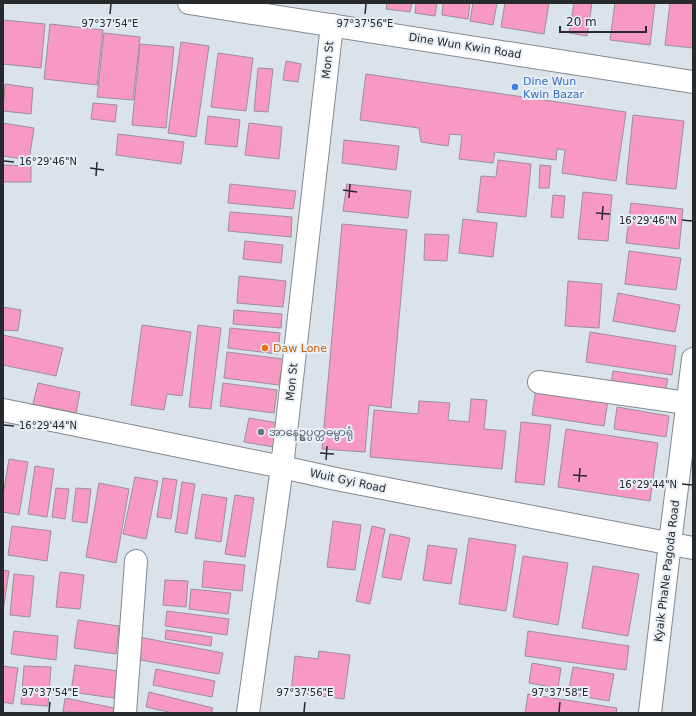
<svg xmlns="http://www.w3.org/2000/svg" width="696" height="716" font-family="'DejaVu Sans','Noto Sans Myanmar',sans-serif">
  <rect width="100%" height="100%" fill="#dae2ea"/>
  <path fill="#f899c3" stroke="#9b9094" d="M 387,3 L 412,3 L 410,12 L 386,9 Z
    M 416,3 L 437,3 L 435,16 L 415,13 Z
    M 443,3 L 470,3 L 468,19 L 442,15 Z
    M 473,3 L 497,3 L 493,25 L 470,21 Z
    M 505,3 L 549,3 L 544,34 L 501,27 Z
    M 574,3 L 592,3 L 587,36 L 569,33 Z
    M 615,3 L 655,3 L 650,45 L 610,40 Z
    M 670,3 L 693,3 L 693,48 L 665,45 Z
    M 3,20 L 45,24 L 41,68 L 3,64 Z
    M 50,24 L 103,30 L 97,85 L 44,79 Z
    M 104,33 L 140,37 L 133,100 L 97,97 Z
    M 181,42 L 209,46 L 196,137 L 168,133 Z
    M 140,44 L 174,47 L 166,128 L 132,125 Z
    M 218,53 L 253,58 L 246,111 L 211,107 Z
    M 286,61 L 301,64 L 298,82 L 283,80 Z
    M 258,68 L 273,69 L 268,112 L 254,111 Z
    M 366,74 L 626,112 L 616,181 L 562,173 L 565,150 L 557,149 L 556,160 L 495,152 L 493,163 L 459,159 L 462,135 L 450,134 L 448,146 L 421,142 L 419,128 L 360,120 Z
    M 5,84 L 33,88 L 31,114 L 3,111 Z
    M 93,103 L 117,105 L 115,122 L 91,119 Z
    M 633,115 L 684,121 L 676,189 L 626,184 Z
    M 208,116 L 240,120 L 237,147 L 205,144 Z
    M 3,123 L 34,128 L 29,160 L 3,156 Z
    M 249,123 L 282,127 L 279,159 L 245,155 Z
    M 118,134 L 184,142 L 181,164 L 116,155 Z
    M 344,140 L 399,146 L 396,170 L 342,163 Z
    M 498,160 L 531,164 L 526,217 L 477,212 L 481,176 L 496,177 Z
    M 3,165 L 31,166 L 31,182 L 3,182 Z
    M 540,165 L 551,166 L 549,188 L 539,188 Z
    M 230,184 L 296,191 L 293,209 L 228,203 Z
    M 347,184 L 411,191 L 408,218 L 343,211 Z
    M 583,192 L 612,195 L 608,241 L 578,239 Z
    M 553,195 L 565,196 L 563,218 L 551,217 Z
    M 631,203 L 683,209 L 679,249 L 626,243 Z
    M 230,212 L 292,217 L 291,237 L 228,231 Z
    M 463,219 L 497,223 L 493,257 L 459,253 Z
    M 342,224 L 407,230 L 391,408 L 369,405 L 365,452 L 322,449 Z
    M 425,234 L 449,235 L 447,261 L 424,260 Z
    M 245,241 L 283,245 L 281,263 L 243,259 Z
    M 629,251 L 681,258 L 676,290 L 625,284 Z
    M 239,276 L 286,281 L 283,307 L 237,303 Z
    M 568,281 L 602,284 L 599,328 L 565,326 Z
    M 618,293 L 680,305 L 675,332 L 613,321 Z
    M 3,307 L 21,310 L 18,331 L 3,330 Z
    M 234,310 L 282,314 L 281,328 L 233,324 Z
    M 142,325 L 191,332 L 182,396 L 167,394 L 164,410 L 131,405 Z
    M 198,325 L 221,328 L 211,409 L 189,407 Z
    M 230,328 L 280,333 L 278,354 L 228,348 Z
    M 590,332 L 676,346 L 672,375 L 586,362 Z
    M 3,335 L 63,348 L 56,376 L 3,365 Z
    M 227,352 L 283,359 L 279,385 L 224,378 Z
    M 613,371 L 668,379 L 665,392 L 611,384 Z
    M 38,383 L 80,392 L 76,413 L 33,404 Z
    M 223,383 L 277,390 L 274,413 L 220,406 Z
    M 536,389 L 608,400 L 604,426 L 532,415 Z
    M 471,399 L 487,400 L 484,429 L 506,431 L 502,469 L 370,457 L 374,410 L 418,414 L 419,401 L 450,403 L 448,420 L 469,422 Z
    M 617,407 L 669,416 L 666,437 L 614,429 Z
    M 249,418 L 278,423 L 274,447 L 244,442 Z
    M 521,422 L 551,425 L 544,485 L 515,482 Z
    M 566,429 L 658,443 L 650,501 L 558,487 Z
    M 9,459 L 28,462 L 19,515 L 3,512 L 3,495 Z
    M 35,466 L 54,469 L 47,517 L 28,514 Z
    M 135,477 L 158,481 L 146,539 L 123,534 Z
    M 163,478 L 177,480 L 171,519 L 157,517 Z
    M 182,482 L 195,484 L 187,534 L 175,532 Z
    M 99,483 L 129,489 L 116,563 L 86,557 Z
    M 56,488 L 69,489 L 65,519 L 52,517 Z
    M 76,488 L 91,489 L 87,523 L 72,521 Z
    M 202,494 L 227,498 L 221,542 L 195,538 Z
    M 235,495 L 254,498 L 245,557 L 225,554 Z
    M 333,521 L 361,525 L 355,570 L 327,567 Z
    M 12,526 L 51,531 L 47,561 L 8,555 Z
    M 372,526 L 385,529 L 370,604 L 356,601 Z
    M 390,534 L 410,538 L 401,580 L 382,577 Z
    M 469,538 L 516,545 L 506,611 L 459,604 Z
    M 428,545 L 457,549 L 451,584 L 423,580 Z
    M 523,556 L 568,563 L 558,625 L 513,617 Z
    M 204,561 L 245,565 L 242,591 L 202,587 Z
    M 593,566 L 639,574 L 628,636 L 582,628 Z
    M 3,570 L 9,571 L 3,611 Z
    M 60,572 L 84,575 L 80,609 L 56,607 Z
    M 14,574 L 34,576 L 30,617 L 10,615 Z
    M 165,580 L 188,581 L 186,607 L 163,605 Z
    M 191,589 L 231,593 L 228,614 L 189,609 Z
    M 167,611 L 229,619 L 227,635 L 165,626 Z
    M 78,620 L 119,626 L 116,654 L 74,648 Z
    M 166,630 L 212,637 L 211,646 L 165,639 Z
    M 14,631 L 58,636 L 56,660 L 11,654 Z
    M 528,631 L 629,646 L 626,670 L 525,656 Z
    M 139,637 L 223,653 L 219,674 L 135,659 Z
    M 319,651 L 350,655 L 344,699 L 291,692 L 295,656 L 318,659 Z
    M 532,663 L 561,668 L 558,688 L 529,683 Z
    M 75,665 L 118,671 L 114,698 L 71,692 Z
    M 3,666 L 18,668 L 13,704 L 3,702 Z
    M 24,666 L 51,667 L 48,706 L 21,704 Z
    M 573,667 L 614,674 L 609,701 L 568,694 Z
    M 156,669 L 215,681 L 212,697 L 153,685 Z
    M 149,692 L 213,708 L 211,713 L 173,713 L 146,707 Z
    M 528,694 L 617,708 L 616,713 L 525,713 Z
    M 65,698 L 114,708 L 113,713 L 63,712 Z"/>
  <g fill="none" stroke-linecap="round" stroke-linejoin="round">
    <g stroke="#838991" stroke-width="24">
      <path id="minor" d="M 189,3 L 693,82
        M 539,382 L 687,403
        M 3,410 L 282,467 L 336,479 L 693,548
        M 125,713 L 136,561
        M 248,713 L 282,467 L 332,25
        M 650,713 L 670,543 L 693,359"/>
    </g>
    <use href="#minor" stroke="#fff" stroke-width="22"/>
  </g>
  <path fill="none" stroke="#272a2d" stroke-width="1.5" d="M 110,14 L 111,4M 365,14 L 366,4M 4,161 L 14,162M 90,168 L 104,170M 96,176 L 97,162M 343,190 L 357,192M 349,198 L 350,184M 596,213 L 610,214M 602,220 L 603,206M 682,220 L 692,221M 4,425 L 14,426M 320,453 L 334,454M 326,460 L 327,446M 573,475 L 587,476M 579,482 L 580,468M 682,484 L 692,485M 49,712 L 50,702M 304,712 L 305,702M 559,712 L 560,702"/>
  <circle fill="#3f7fe0" stroke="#e8eff7" stroke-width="1.5" cx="515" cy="87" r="4"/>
  <circle fill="#e8710a" stroke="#e8eff7" stroke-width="1.5" cx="265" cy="348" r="4"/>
  <circle fill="#6b7280" stroke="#e8eff7" stroke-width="1.5" cx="261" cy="432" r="4"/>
  <g text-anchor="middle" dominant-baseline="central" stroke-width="4" stroke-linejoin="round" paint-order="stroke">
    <g font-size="11" fill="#272a2d" stroke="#e8eff7">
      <text transform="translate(465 46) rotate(9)">Dine Wun Kwin Road</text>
      <text transform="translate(328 60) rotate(-84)">Mon St</text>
      <text transform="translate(292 382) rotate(-84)">Mon St</text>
      <text transform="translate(348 481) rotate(12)">Wuit Gyi Road</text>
      <text transform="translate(667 571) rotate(-83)">Kyaik PhaNe Pagoda Road</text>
    </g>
    <g font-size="11" fill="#366cbe" stroke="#e8eff7" text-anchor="start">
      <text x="523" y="81">Dine Wun<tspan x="523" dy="13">Kwin Bazar</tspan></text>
    </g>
    <g font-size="11" fill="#c56008" stroke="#e8eff7" text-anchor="start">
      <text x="273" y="348">Daw Lone</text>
    </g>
    <g font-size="11" fill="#5b616d" stroke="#e8eff7" text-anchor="start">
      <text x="269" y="432">အာနေဥ္စပ္ပတ္တဓမ္မာရုံ</text>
    </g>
  </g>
  <g font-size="10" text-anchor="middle" fill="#272a2d" stroke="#e8eff7" stroke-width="4" stroke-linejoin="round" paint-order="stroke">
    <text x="110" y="27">97°37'54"E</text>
    <text x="365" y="27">97°37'56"E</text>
    <text x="48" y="165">16°29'46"N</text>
    <text x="648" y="224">16°29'46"N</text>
    <text x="48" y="429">16°29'44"N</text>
    <text x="648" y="488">16°29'44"N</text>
    <text x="50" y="696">97°37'54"E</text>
    <text x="305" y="696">97°37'56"E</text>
    <text x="560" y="696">97°37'58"E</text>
  </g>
  <rect width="696" height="716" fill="none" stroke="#272a2d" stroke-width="8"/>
  <path d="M560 26v6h86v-6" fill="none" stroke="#272a2d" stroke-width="2"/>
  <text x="566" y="26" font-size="12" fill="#272a2d" stroke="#e8eff7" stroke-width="3" paint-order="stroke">20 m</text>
</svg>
